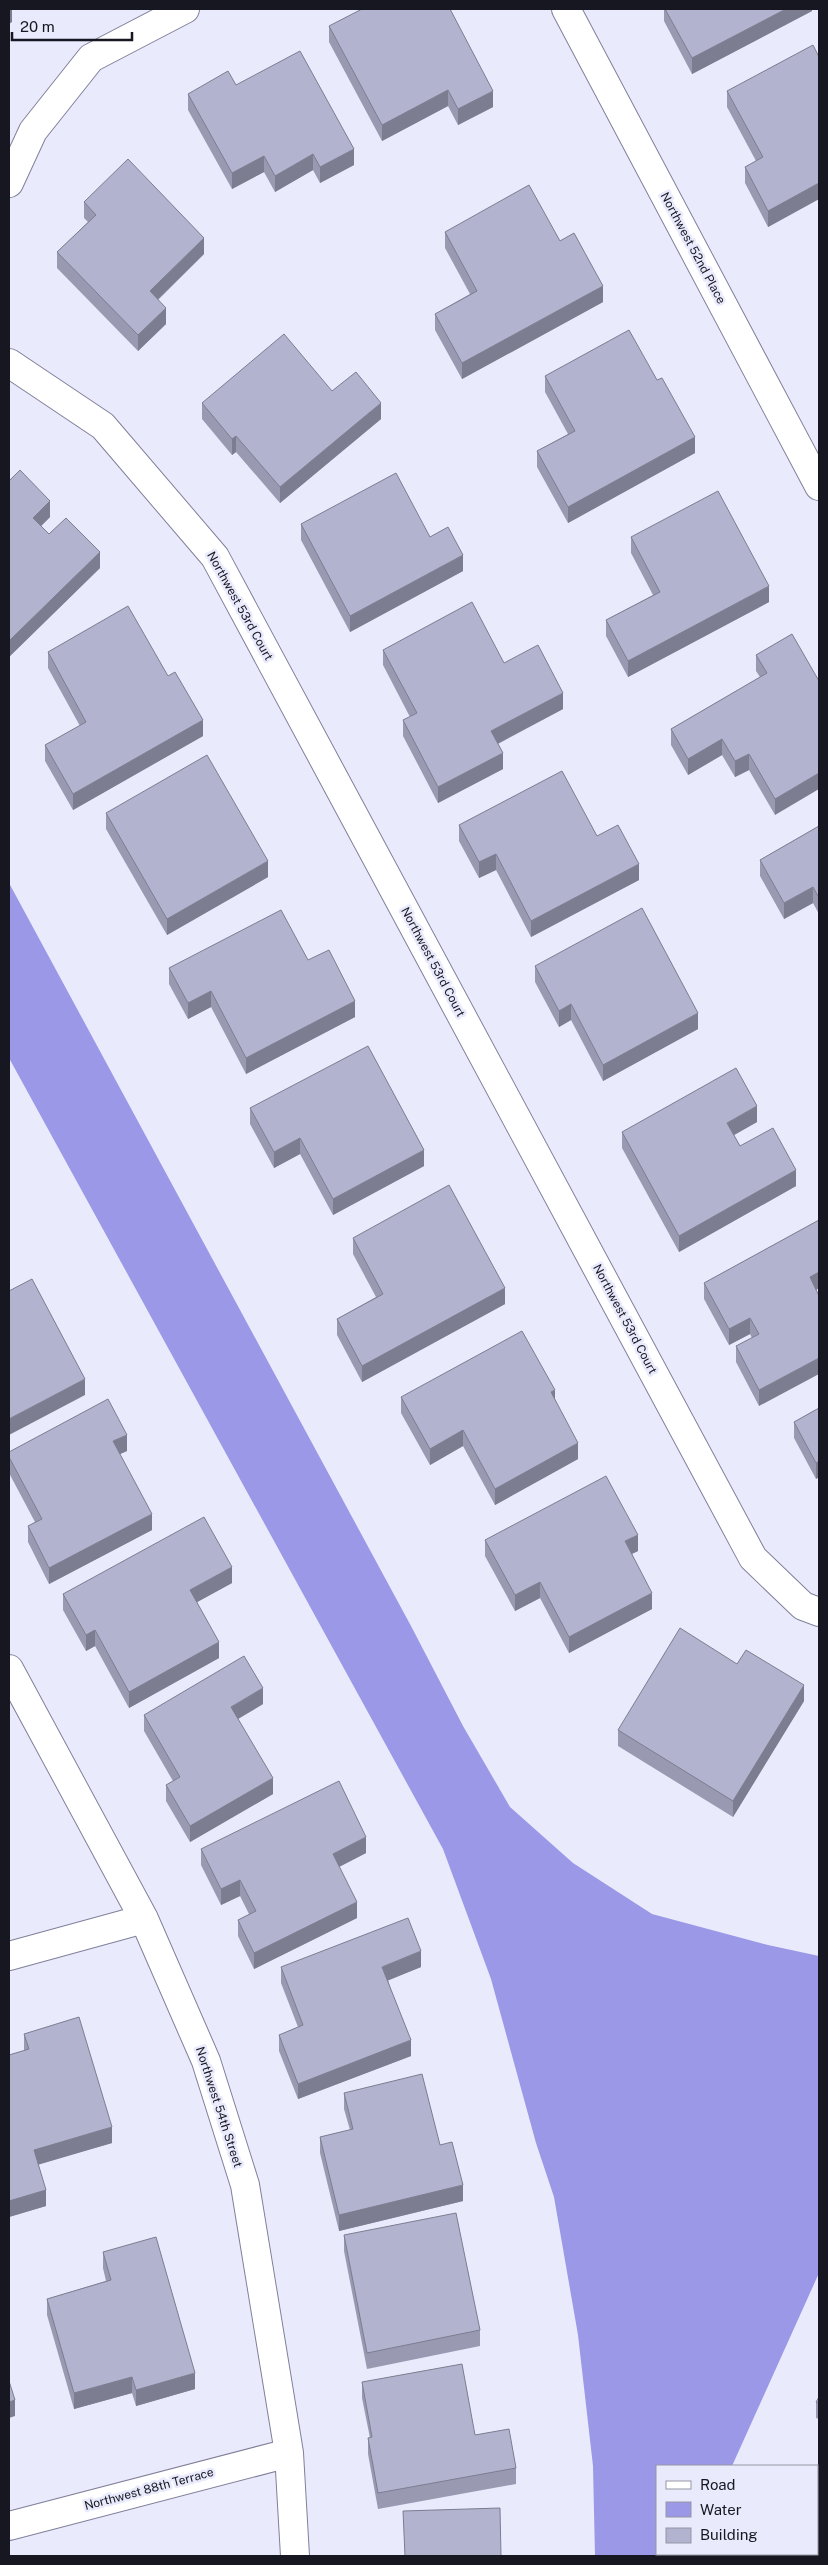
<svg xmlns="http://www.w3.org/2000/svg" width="828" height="2565" font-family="'Public Sans',sans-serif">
  <rect width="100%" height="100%" fill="#e9eafc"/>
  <path fill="#9a98e7" d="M 9,883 L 411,1626 L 463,1726 L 510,1807 L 573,1863 L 652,1914 L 768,1945 L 819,1956 L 819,2273 L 732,2466 L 657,2466 L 657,2554 L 699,2554 L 699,2556 L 595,2556 L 593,2466 L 578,2335 L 554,2197 L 536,2143 L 491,1979 L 443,1849 L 9,1058 Z"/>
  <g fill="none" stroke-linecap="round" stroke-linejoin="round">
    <g stroke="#80809b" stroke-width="30">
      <path id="minor" d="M 566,9 L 819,486
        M 9,183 L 33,131 L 91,58 L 185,9
        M 9,363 L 103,426 L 215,557 L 753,1558 L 803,1606 L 819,1612
        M 9,1669 L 144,1919 L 206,2061 L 245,2185 L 289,2453 L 295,2556
        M 9,1956 L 144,1919
        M 9,2526 L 289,2453"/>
    </g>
    <use href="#minor" stroke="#fff" stroke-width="28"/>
  </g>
  <path fill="#999ab2" d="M 664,9 L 812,9 L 812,11 L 692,74 L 664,21 Z
    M 329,26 L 493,107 L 458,125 L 448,106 L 382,141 L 329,42 Z
    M 819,57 L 819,199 L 768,227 L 745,183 L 745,167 L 756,161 L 727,107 L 727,91 Z
    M 236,85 L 354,165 L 320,183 L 313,170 L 275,192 L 264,172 L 232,189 L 188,110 L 188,94 Z
    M 84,202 L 204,254 L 158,300 L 166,324 L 138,351 L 57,268 L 57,252 L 88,222 L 84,218 Z
    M 445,232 L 560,241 L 603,302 L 462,379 L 435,330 L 435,314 L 470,294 L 445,248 Z
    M 545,376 L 657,380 L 695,453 L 568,523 L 537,467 L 537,451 L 568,434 L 545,392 Z
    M 332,391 L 381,419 L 280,503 L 236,452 L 232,455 L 202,419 L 202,403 Z
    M 9,481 L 50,517 L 41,526 L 49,534 L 100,568 L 10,656 L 9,654 Z
    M 301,524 L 463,571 L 350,632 L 301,540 Z
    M 631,537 L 769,602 L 628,677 L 606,636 L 606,620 L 653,595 L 631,553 Z
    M 792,634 L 775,815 L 749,770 L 735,777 L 722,755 L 688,775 L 671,745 L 671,729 L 760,677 L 756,671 L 756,655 Z
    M 383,650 L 504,663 L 563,709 L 498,744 L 503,769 L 438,803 L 403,736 L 403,720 L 410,717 L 383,665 Z
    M 48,652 L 168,676 L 203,736 L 73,810 L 45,761 L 45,745 L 80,726 L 48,668 Z
    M 106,813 L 268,877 L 167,935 L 106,829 Z
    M 459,825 L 597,836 L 639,880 L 531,937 L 496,870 L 479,878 L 459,841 Z
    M 819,826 L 819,914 L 813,903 L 784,919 L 760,876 L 760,860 Z
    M 308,960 L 355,1017 L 246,1074 L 211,1007 L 188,1019 L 169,984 L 169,968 Z
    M 535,966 L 698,1029 L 603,1081 L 571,1020 L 559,1027 L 535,982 Z
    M 250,1108 L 424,1166 L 333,1215 L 300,1154 L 274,1168 L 250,1124 Z
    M 757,1122 L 734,1135 L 740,1146 L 796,1186 L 679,1252 L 622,1148 L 622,1132 Z
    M 819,1220 L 819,1288 L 816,1290 L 759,1406 L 736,1362 L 736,1346 L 752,1338 L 750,1334 L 729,1345 L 704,1299 L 704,1283 Z
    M 353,1238 L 505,1304 L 362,1382 L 337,1335 L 337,1319 L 376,1297 L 353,1254 Z
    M 401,1397 L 555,1399 L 578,1459 L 495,1505 L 463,1446 L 430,1465 L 401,1413 Z
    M 819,1408 L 819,1477 L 816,1479 L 794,1438 L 794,1422 Z
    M 127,1451 L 120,1454 L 152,1530 L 49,1584 L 28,1542 L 28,1526 L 35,1522 L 9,1473 L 9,1452 Z
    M 485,1540 L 638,1551 L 632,1554 L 652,1609 L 569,1653 L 540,1598 L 515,1611 L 485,1556 Z
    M 232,1583 L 197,1602 L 219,1658 L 129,1708 L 95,1646 L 86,1651 L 63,1610 L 63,1594 Z
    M 804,1701 L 733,1817 L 618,1746 L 618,1730 Z
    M 263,1704 L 238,1719 L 273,1794 L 190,1842 L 166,1801 L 166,1785 L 173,1781 L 144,1731 L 144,1715 Z
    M 201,1849 L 366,1853 L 339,1867 L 357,1918 L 254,1969 L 238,1936 L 238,1920 L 249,1914 L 240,1896 L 221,1905 L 201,1865 Z
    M 281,1967 L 421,1967 L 388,1980 L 411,2056 L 298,2099 L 279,2051 L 279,2035 L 298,2027 L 281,1983 Z
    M 24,2034 L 112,2143 L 38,2164 L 46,2206 L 9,2217 L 9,2055 L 24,2051 Z
    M 344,2093 L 463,2201 L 339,2231 L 320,2153 L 320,2137 L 350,2130 L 344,2109 Z
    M 344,2235 L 480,2330 L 480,2346 L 367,2369 L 344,2251 Z
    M 103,2252 L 195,2389 L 136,2406 L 132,2393 L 74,2409 L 47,2315 L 47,2299 L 106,2281 L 103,2268 Z
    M 362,2382 L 475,2435 L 516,2468 L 516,2484 L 378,2509 L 368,2454 L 368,2438 L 370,2438 L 362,2398 Z
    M 819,2397 L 819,2419 L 816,2418 L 816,2402 Z"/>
  <path fill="#7d7d91" d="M 9,9 L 12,9 L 12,22 L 9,24 Z
    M 786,9 L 812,9 L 812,11 L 692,74 L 692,58 Z
    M 448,90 L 448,106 L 382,141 L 382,125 Z
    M 493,91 L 493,107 L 458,125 L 458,109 Z
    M 354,149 L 354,165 L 320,183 L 320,167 Z
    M 313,154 L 313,170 L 275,192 L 275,176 Z
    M 264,156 L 264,172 L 232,189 L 232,173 Z
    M 819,183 L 819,199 L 768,227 L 768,211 Z
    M 204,238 L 204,254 L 150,307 L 150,291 Z
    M 603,286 L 603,302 L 462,379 L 462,363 Z
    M 166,308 L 166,324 L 138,351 L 138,335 Z
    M 381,403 L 381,419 L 280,503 L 280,487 Z
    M 236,436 L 236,452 L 232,455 L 232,439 Z
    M 695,437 L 695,453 L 568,523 L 568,507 Z
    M 50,501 L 50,517 L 33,534 L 33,518 Z
    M 100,552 L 100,568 L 10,656 L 10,640 Z
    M 463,555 L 463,571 L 350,632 L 350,616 Z
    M 769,586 L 769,602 L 628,677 L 628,661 Z
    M 563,693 L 563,709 L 491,747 L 491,731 Z
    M 203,720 L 203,736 L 73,810 L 73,794 Z
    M 722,739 L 722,755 L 688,775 L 688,759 Z
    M 503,753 L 503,769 L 438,803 L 438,787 Z
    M 749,754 L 749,770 L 735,777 L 735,761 Z
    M 819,773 L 819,789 L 775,815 L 775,799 Z
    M 496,854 L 496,870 L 479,878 L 479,862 Z
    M 268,861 L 268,877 L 167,935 L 167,919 Z
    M 639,864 L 639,880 L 531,937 L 531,921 Z
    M 813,887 L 813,903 L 784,919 L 784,903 Z
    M 211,991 L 211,1007 L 188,1019 L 188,1003 Z
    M 355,1001 L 355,1017 L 246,1074 L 246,1058 Z
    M 571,1004 L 571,1020 L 559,1027 L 559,1011 Z
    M 698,1013 L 698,1029 L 603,1081 L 603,1065 Z
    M 757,1106 L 757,1122 L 727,1139 L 727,1123 Z
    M 300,1138 L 300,1154 L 274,1168 L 274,1152 Z
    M 424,1150 L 424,1166 L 333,1215 L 333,1199 Z
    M 796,1170 L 796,1186 L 679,1252 L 679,1236 Z
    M 819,1272 L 819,1288 L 810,1293 L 810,1277 Z
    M 505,1288 L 505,1304 L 362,1382 L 362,1366 Z
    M 750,1318 L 750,1334 L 729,1345 L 729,1329 Z
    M 819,1358 L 819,1374 L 759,1406 L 759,1390 Z
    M 85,1379 L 85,1395 L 9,1435 L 9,1419 Z
    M 555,1390 L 555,1405 L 551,1392 Z
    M 463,1430 L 463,1446 L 430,1465 L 430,1449 Z
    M 127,1435 L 127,1451 L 113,1457 L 113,1441 Z
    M 578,1443 L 578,1459 L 495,1505 L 495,1489 Z
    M 819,1461 L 819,1477 L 816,1479 L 816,1463 Z
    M 152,1514 L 152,1530 L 49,1584 L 49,1568 Z
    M 638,1535 L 638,1551 L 625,1557 L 625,1541 Z
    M 232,1567 L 232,1583 L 190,1606 L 190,1590 Z
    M 540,1582 L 540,1598 L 515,1611 L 515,1595 Z
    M 652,1593 L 652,1609 L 569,1653 L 569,1637 Z
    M 95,1630 L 95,1646 L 86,1651 L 86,1635 Z
    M 219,1642 L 219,1658 L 129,1708 L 129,1692 Z
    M 804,1685 L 804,1701 L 733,1817 L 733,1801 Z
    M 263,1688 L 263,1704 L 231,1723 L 231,1707 Z
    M 273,1778 L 273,1794 L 190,1842 L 190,1826 Z
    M 366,1837 L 366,1853 L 333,1870 L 333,1854 Z
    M 240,1880 L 240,1896 L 221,1905 L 221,1889 Z
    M 357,1902 L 357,1918 L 254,1969 L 254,1953 Z
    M 421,1951 L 421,1967 L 382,1983 L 382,1967 Z
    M 411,2040 L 411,2056 L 298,2099 L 298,2084 Z
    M 112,2127 L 112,2143 L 34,2166 L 34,2150 Z
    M 463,2185 L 463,2201 L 339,2231 L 339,2215 Z
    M 46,2190 L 46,2206 L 9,2217 L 9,2201 Z
    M 195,2373 L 195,2389 L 136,2406 L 136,2390 Z
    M 132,2377 L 132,2393 L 74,2409 L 74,2393 Z
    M 15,2400 L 15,2416 L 9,2418 L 9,2402 Z"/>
  <path fill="#b2b3cf" stroke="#7d7d91" d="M 362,9 L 450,9 L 493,91 L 458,109 L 448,90 L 382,125 L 329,26 Z
    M 665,9 L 786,9 L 692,58 Z
    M 813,45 L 819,57 L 819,183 L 768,211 L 745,167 L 763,157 L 727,91 Z
    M 300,51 L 354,149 L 320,167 L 313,154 L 275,176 L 264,156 L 232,173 L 188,94 L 228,71 L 236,85 Z
    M 128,159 L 204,238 L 150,291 L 166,308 L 138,335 L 57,252 L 96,215 L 84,202 Z
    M 529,185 L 560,241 L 574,233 L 603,286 L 462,363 L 435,314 L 477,291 L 445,232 Z
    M 629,330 L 657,380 L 662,378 L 695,437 L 568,507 L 537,451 L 575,431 L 545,376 Z
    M 284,334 L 332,391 L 356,372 L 381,403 L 280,487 L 236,436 L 232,439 L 202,403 Z
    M 20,470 L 50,501 L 33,518 L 49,534 L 66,518 L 100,552 L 10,640 L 9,638 L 9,481 Z
    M 396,473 L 430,537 L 448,527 L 463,555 L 350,616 L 301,524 Z
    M 718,491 L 769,586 L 628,661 L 606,620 L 660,592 L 631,537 Z
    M 472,602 L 504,663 L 538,645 L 563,693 L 491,731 L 503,753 L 438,787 L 403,720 L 417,713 L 383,650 Z
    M 128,606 L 168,676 L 175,672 L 203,720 L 73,794 L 45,745 L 86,722 L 48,652 Z
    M 792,634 L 819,681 L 819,773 L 775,799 L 749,754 L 735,761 L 722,739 L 688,759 L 671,729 L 767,673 L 756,655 Z
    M 207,755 L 268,861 L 167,919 L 106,813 Z
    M 562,771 L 597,836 L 618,825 L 639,864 L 531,921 L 496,854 L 479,862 L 459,825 Z
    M 819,826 L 819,898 L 813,887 L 784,903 L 760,860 Z
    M 642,908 L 698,1013 L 603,1065 L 571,1004 L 559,1011 L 535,966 Z
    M 281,910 L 308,960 L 329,950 L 355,1001 L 246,1058 L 211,991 L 188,1003 L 169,968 Z
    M 368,1046 L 424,1150 L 333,1199 L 300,1138 L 274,1152 L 250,1108 Z
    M 736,1068 L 757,1106 L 727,1123 L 740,1146 L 773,1128 L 796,1170 L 679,1236 L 622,1132 Z
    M 449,1185 L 505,1288 L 362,1366 L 337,1319 L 383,1294 L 353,1238 Z
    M 819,1220 L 819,1272 L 810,1277 L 819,1296 L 819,1358 L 759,1390 L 736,1346 L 759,1334 L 750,1318 L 729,1329 L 704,1283 Z
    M 32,1279 L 85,1379 L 9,1419 L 9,1291 Z
    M 522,1331 L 555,1390 L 551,1392 L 578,1443 L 495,1489 L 463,1430 L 430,1449 L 401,1397 Z
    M 108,1399 L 127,1435 L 113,1441 L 152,1514 L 49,1568 L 28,1526 L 42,1519 L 9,1457 L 9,1452 Z
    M 819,1408 L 819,1461 L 816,1463 L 794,1422 Z
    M 606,1476 L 638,1535 L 625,1541 L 652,1593 L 569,1637 L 540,1582 L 515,1595 L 485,1540 Z
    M 204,1517 L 232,1567 L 190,1590 L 219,1642 L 129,1692 L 95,1630 L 86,1635 L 63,1594 Z
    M 680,1628 L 737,1664 L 746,1650 L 804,1685 L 733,1801 L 618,1730 Z
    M 244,1656 L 263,1688 L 231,1707 L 273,1778 L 190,1826 L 166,1785 L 180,1777 L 144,1715 Z
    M 339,1781 L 366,1837 L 333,1854 L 357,1902 L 254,1953 L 238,1920 L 256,1911 L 240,1880 L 221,1889 L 201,1849 Z
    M 408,1918 L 421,1951 L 382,1967 L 411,2040 L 298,2084 L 279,2035 L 303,2025 L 281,1967 Z
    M 79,2017 L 112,2127 L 34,2150 L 46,2190 L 9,2201 L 9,2055 L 29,2049 L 24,2034 Z
    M 422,2074 L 440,2145 L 452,2142 L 463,2185 L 339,2215 L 320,2137 L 353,2129 L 344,2093 Z
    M 456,2213 L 480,2330 L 367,2353 L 344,2235 Z
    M 156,2237 L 195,2373 L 136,2390 L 132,2377 L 74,2393 L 47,2299 L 111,2280 L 103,2252 Z
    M 462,2364 L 475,2435 L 509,2429 L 516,2468 L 378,2493 L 368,2438 L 372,2437 L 362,2382 Z
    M 9,2381 L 15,2400 L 9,2402 Z
    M 819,2397 L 819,2403 L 816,2402 Z
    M 500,2508 L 501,2556 L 405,2556 L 403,2511 Z
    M 817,2529 L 819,2529 L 819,2556 L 766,2556 L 767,2554 L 817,2554 Z"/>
  <g text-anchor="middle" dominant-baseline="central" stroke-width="5" stroke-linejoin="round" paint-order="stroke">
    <g font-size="12" fill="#161721" stroke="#e9eafc">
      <text transform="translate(693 248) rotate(62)">Northwest 52nd Place</text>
      <text transform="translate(240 606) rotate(61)">Northwest 53rd Court</text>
      <text transform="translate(433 962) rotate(62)">Northwest 53rd Court</text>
      <text transform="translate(625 1319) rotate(62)">Northwest 53rd Court</text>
      <text transform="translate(219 2107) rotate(72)">Northwest 54th Street</text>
      <text transform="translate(149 2489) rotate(-15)">Northwest 88th Terrace</text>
    </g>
  </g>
  <rect width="828" height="2565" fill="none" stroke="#161721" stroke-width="20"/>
  <rect x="656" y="2465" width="162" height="90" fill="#e9eafc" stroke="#9596a4"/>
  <rect x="666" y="2481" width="25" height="8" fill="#ffffff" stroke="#9596a4"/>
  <text x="700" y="2490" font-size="15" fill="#161721">Road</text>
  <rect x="666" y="2502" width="25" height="15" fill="#9a98e7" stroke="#9596a4"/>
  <text x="700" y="2515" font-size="15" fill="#161721">Water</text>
  <rect x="666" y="2528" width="25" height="15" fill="#b2b3cf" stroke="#9596a4"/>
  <text x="700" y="2540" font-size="15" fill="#161721">Building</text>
  <path d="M12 32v8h120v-8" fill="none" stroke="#161721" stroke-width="2.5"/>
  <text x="20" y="32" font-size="15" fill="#161721" stroke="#e9eafc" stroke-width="4" paint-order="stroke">20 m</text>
</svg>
